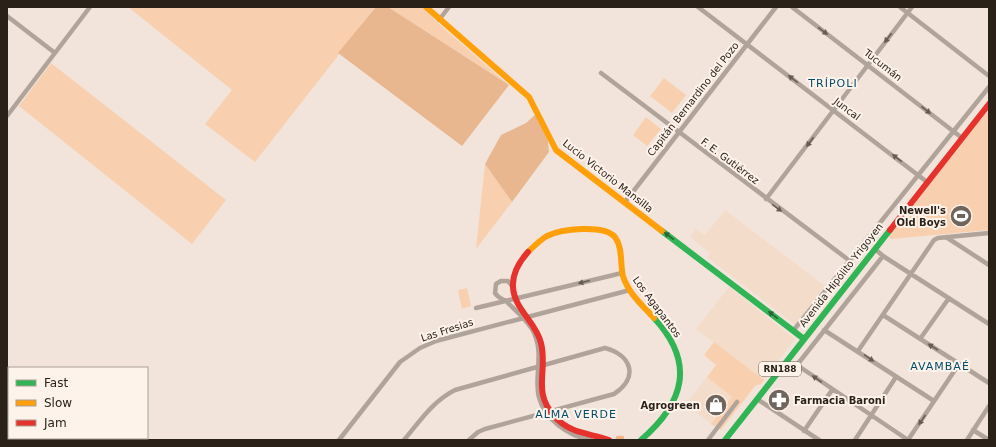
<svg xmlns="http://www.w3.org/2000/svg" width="996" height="447" font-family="'DejaVu Sans',sans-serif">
  <rect width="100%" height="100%" fill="#f2e4da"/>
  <path fill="#f4dcca" d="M 725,210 L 825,286 L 795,325 L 707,257 L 710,253 L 690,237 L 696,229 L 705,235 Z
    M 729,287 L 795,339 L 764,380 L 696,329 Z
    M 707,377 L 732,397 L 711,424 L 686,404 Z"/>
  <path fill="#f8d0b0" d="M 128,7 L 376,7 L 255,162 L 205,124 L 232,90 Z
    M 388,7 L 422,7 L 441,26 L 509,85 Z
    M 51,63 L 226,200 L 192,244 L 19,106 Z
    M 664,78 L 686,95 L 672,113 L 650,96 Z
    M 989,109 L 989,230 L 891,239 L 888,236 Z
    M 646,117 L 661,129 L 647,146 L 633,135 Z
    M 485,164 L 512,202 L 476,249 Z
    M 467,288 L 471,306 L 462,309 L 458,290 Z
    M 714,342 L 764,380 L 761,384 L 755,386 L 721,430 L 711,424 L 732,397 L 707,377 L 716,365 L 704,355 Z"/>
  <path fill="#e8b790" d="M 376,7 L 388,7 L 509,85 L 462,146 L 338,53 Z
    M 536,114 L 548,141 L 549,152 L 512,202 L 485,164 L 501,135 L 526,123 Z"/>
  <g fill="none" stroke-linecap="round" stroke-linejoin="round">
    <path stroke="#eeb485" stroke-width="4.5" d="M 618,438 L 622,438"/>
    <path stroke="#b0a399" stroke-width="4.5" d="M 698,7 L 927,182
      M 792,7 L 962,138
      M 900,7 L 989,76
      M 7,16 L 55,53
      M 439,20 L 449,7
      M 601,73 L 850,261
      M 7,116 L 90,7
      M 766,199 L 912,7
      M 625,202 L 776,7
      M 946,237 L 989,265
      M 875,249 L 883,256 L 989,324
      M 883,256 L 797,365 L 908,440
      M 513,287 L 508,281 L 501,281 L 496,284 L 495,293 C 498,298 503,299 507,302 C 515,310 526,319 532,329 C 551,363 519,393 558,425 C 568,433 578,438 591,440
      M 476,308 L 622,273
      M 883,315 L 989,383
      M 824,330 L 934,401
      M 793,331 L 989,87
      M 920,339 L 949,298
      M 858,351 L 934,240 L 938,238 L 989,233
      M 757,399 L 819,440
      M 973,430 L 989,440
      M 804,431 L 832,390
      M 339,440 L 400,362 L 420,348 L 436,341 L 630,290
      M 404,440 C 420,421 433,401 455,390 L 605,348 C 632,355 639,378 614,394 L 485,429 L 478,432 L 469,440
      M 708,440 L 737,402
      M 855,440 L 896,377
      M 908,440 L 959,364
      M 967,440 L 989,406"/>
    <path stroke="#30b455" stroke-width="6" d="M 662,231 L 804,339
      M 641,440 C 684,403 696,363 654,318
      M 725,440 L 890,230"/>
    <path stroke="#ff9f0a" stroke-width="6" d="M 426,7 L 529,97 L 556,150 L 662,231
      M 528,252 C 534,246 540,240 547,236 C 561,229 604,224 615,237 C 623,248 620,264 623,276 C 628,293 643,306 654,318"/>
    <path stroke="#e5322d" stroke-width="6" d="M 890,230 L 989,104
      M 528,252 C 519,262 512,273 513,287 C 514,309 536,322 541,343 C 548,371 532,391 554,416 C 570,434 589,433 609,440"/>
  </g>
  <defs><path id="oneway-solid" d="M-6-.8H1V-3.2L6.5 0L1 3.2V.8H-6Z"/></defs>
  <g fill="#665c53">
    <use href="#oneway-solid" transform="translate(823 31) rotate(37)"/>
    <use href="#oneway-solid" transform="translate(888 38) rotate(127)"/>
    <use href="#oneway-solid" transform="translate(793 79) rotate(-143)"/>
    <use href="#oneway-solid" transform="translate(926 110) rotate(38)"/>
    <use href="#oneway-solid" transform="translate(810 142) rotate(127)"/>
    <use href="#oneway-solid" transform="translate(897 158) rotate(-143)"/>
    <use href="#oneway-solid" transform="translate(777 208) rotate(36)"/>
    <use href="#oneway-solid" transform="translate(584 282) rotate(166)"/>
    <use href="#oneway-solid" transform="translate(933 347) rotate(-148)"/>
    <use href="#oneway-solid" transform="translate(869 358) rotate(34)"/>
    <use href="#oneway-solid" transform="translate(817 379) rotate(-145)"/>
    <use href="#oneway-solid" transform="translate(922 420) rotate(124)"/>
  </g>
  <g fill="#2d6334">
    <use href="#oneway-solid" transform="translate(669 236) rotate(-143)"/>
    <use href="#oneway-solid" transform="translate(773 315) rotate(-143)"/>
  </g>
  <defs>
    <g id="stadium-disc" transform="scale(1.15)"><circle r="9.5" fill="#70655d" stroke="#fef3eb"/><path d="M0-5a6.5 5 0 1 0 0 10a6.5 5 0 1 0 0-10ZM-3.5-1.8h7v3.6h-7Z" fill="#fff"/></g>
    <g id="pharmacy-disc" transform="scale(1.15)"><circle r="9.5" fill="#70655d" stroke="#fef3eb"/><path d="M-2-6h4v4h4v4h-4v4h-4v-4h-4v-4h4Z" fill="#fff"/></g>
    <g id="shop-disc" transform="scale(1.15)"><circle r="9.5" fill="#70655d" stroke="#fef3eb"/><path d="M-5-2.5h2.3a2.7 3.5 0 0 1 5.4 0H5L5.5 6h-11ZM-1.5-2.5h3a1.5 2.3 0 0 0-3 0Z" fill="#fff"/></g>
  </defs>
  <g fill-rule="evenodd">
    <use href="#stadium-disc" x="961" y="216"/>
    <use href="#pharmacy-disc" x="779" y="400"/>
    <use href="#shop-disc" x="716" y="405"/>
  </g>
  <g text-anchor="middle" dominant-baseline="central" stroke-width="4" stroke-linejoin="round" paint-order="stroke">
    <rect fill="#fef3eb" stroke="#6a6058" stroke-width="1" x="759" y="362" width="42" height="14" rx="3"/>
    <g font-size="9" font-weight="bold" fill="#2a2119">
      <text x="780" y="369">RN188</text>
    </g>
    <g font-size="10" fill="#2a2119" stroke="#fef3eb">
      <text transform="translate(883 65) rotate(38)">Tucumán</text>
      <text transform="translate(693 99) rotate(-52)">Capitán Bernardino del Pozo</text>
      <text transform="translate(847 109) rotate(37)">Juncal</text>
      <text transform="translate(730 161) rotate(37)">F. E. Gutiérrez</text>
      <text transform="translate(608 176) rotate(38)">Lucio Victorio Mansilla</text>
      <text transform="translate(841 275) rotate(-52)">Avenida Hipólito Yrigoyen</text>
      <text transform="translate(657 307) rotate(53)">Los Agapantos</text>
      <text transform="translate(447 330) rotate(-18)">Las Fresias</text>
    </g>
    <g font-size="10" font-weight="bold" fill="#2a2119" stroke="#fef3eb" text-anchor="end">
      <text x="946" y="210">Newell's<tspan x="946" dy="12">Old Boys</tspan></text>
      <text x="794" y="400" text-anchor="start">Farmacia Baroni</text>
      <text x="700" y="405">Agrogreen</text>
    </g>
    <g font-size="11" letter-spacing="1" fill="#024d6a" stroke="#fef3eb">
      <text x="833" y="83">TRÍPOLI</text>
      <text x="940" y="366">AVAMBAÉ</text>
      <text x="576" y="414">ALMA VERDE</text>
    </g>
  </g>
  <rect width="996" height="447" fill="none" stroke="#2a2119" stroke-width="16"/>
  <rect x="8" y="367" width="140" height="72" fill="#fef3eb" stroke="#a99f97"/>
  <rect x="16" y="380" width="20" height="6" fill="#30b455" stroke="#a99f97"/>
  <text x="44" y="387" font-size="12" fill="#2a2119">Fast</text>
  <rect x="16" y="400" width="20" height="6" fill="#ff9f0a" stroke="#a99f97"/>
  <text x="44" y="407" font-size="12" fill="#2a2119">Slow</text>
  <rect x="16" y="420" width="20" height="6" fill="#e5322d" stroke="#a99f97"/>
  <text x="44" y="427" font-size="12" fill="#2a2119">Jam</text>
</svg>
